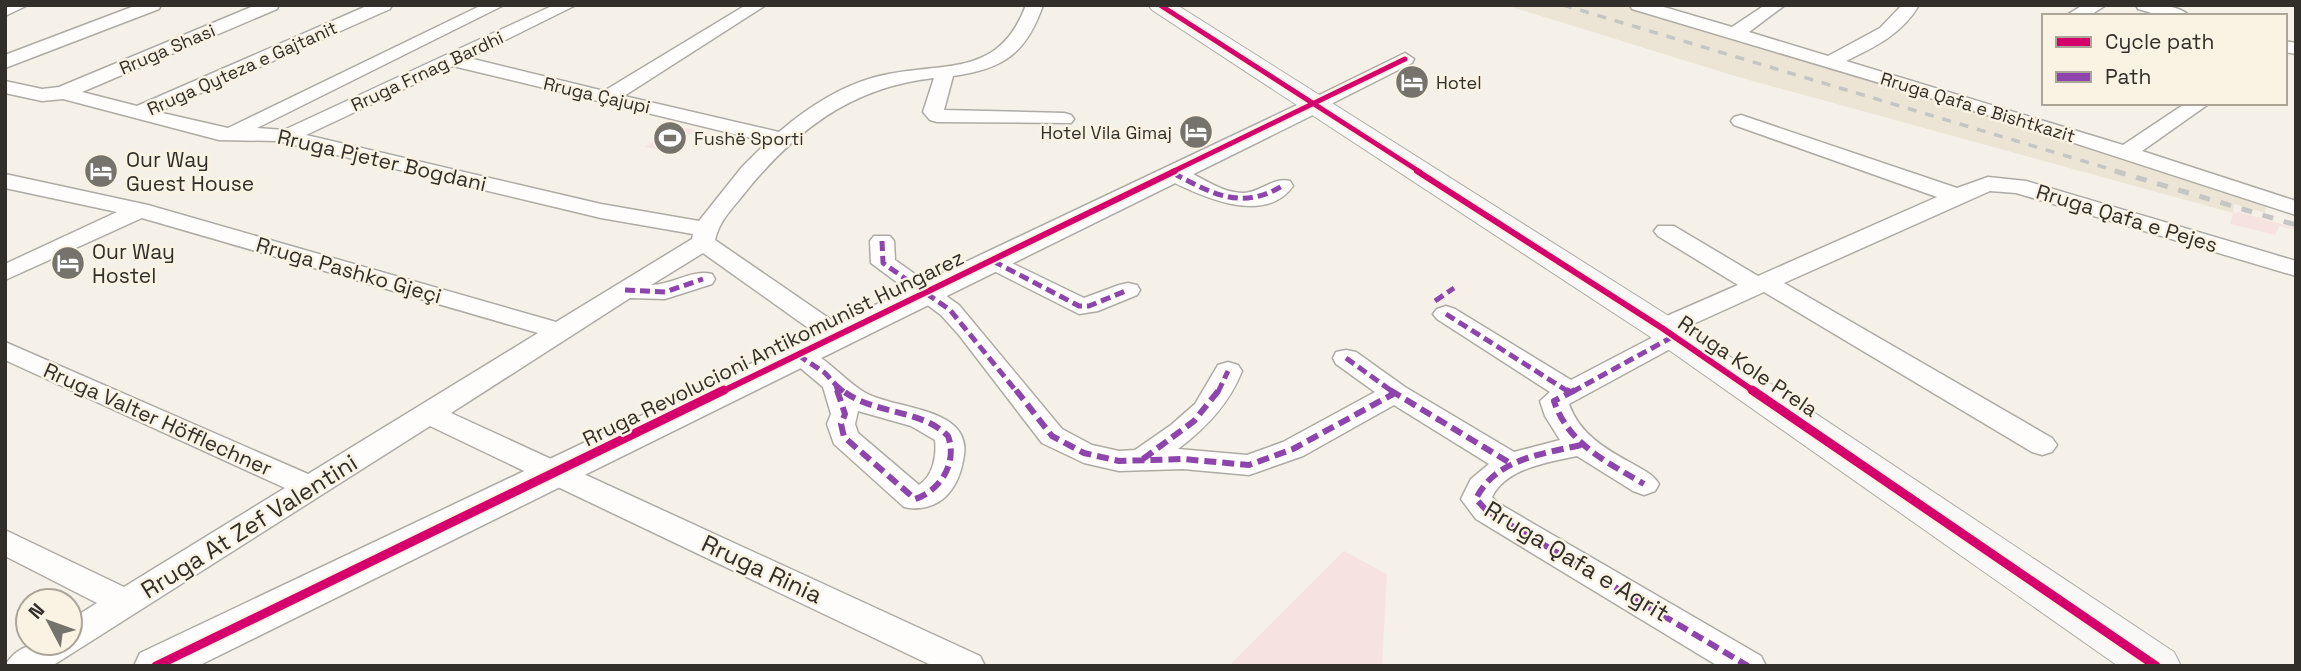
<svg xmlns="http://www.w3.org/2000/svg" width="2301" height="671" font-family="'Space Grotesk',sans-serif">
  <rect width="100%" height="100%" fill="#f5f1e8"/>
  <path fill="#ece4d5" d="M 1505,5 L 1627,5 L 1901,87 L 2268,203 L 2265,213 L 2234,204 L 2233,213 L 1735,76 Z"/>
  <path fill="#f6e3e0" d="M 675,126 L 695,130 L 666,151 L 645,147 Z
    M 2239,212 L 2296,228 L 2296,230 L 2280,226 L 2275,235 L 2230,224 L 2233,213 Z
    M 1344,551 L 1387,574 L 1382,666 L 1229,666 Z"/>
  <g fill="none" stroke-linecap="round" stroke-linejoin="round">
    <g stroke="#aeaba5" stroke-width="3">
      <path id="minor" d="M 5,5 L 28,5 L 5,16 Z
        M 137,5 L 161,5 L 159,9 L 5,68 L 5,55 Z
        M 256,5 L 279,5 L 277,9 L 82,92 L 137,106 L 369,5 L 392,5 L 390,9 L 158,112 L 228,128 L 482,5 L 504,5 L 257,128 L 284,130 L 554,5 L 576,5 L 469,58 L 604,91 L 746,5 L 766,5 L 624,96 L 779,132 C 806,109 837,88 872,78 C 938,59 997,83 1026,5 L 1043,5 C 1026,54 1003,69 953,76 L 944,110 L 1064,113 L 1071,115 L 1074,119 L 1071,123 L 937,122 L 930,120 L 923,112 L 934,78 C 851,87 794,131 743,195 C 732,209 719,221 715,240 L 846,330 L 850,336 L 846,342 L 837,344 L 828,342 L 703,253 L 651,285 C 672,285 692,269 712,274 L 715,279 L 712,284 L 665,299 L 630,298 L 451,413 L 980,656 L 985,666 L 933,666 L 430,426 L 52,666 L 5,666 C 19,640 45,643 70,643 L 70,620 L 97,603 L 5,556 L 5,530 L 124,587 L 285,488 L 5,360 L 5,342 L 308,474 L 538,333 L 142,218 L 5,280 L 5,264 L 117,212 L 5,188 L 5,174 L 148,205 L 556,322 L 692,239 L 693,234 L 601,218 L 278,141 L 219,140 L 63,99 L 42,101 L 5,93 L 5,81 L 42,89 L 59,87 ZM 453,66 L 767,142 L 742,167 L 699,221 L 601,204 L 306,135 Z
        M 1630,5 L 1657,5 L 1732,27 L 1765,5 L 1785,5 L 1749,32 L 1828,56 L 1880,28 L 1902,5 L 1919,5 C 1902,34 1875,47 1846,61 L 2123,145 L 2186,103 L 2210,103 L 2142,151 L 2296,201 L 2296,215 L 2007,121 L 1632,9 Z
        M 2083,5 L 2106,5 L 2089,16 L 2065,16 Z
        M 2136,5 C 2153,5 2176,3 2190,16 L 2162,16 L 2138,9 Z
        M 2285,41 L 2296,43 L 2296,54 L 2285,52 Z
        M 1405,53 L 1414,59 L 1412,63 L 1321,109 L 1307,109 L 1304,105 L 1307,101 Z
        M 1741,115 L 1957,188 L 1988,177 L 2026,181 L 2296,261 L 2296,276 L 2016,193 L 1990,191 L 1784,283 L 2052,438 L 2057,445 L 2052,452 L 2042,455 L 2032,452 L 1764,292 L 1680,330 L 1687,336 L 1683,342 L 1569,404 C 1579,434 1607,450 1633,464 C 1643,470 1653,474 1659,484 L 1655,491 L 1644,495 L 1633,491 L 1577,456 C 1549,462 1506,468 1492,497 L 1498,503 L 1761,656 L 1766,666 L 1718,666 L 1476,519 L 1461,499 L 1471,479 L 1489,464 L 1394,405 L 1303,456 L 1249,475 L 1183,469 L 1119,471 L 1084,463 L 1042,443 L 959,335 L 941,315 L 871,263 L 870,241 L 874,236 L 890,236 L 894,241 L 895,260 L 959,305 L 1062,429 L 1092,445 L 1119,451 L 1135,450 L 1171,425 L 1195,404 L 1218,365 L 1228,362 L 1238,365 L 1242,371 C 1229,404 1206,428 1178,449 L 1247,455 L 1283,442 L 1375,392 L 1336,364 L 1333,358 L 1336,352 L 1346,350 L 1356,352 L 1405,387 L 1514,452 L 1560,440 L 1545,416 L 1540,401 L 1550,392 L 1437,319 L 1433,314 L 1437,309 L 1446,306 L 1455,309 L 1571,380 L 1657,335 L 1649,328 L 1653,322 L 1738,285 L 1658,236 L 1654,231 L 1658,226 L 1674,226 L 1758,276 L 1937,197 L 1734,125 L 1731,121 L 1734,117 Z
        M 1173,166 C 1197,172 1216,192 1242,193 C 1260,193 1272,177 1290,181 L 1293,186 C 1264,227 1198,195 1165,178 L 1162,173 L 1165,168 Z
        M 993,254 L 1084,298 L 1119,285 L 1128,283 L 1137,285 L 1140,290 L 1137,295 L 1098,311 L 1079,314 L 984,266 L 981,261 L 984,256 Z
        M 798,347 C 825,354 841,378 864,392 C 893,410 971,406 964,455 C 962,469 958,483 948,494 C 938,506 919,511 904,507 L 834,444 L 827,424 L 831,414 L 823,387 L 785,355 L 789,349 ZM 858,411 L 911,426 L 935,440 C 937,456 933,476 919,485 L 858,433 L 855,424 Z"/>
    </g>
    <g stroke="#aeaba5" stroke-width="3">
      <path id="tertiary" d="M 1314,97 L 1323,100 L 1327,105 L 1323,110 L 198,666 L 134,666 L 140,653 Z"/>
    </g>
    <g stroke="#aeaba5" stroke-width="2">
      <path id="secondary" d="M 1148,5 L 1177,5 L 1675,320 L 2174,652 L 2181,666 L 2118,666 L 1649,336 L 1152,10 Z"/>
    </g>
    <use href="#minor" fill="#fefdfc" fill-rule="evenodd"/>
    <use href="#tertiary" fill="#fefdfc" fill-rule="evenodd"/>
    <use href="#secondary" fill="#faf8f6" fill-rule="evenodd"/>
    <path stroke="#c5c5c3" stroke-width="3.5" stroke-dasharray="9 9" stroke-linecap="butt" d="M 1563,5 L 2120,172"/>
    <path stroke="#c5c5c3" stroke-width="5" stroke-dasharray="11 11" stroke-linecap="butt" d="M 2115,171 L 2296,225"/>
    <path stroke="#8e44ad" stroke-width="5" stroke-dasharray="10 5" stroke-linecap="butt" d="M 1173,173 C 1211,193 1241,211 1282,186
      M 882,241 L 883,263 L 950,310 L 1017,392
      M 993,261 L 1079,306 L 1089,306 L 1128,290
      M 625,290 L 665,292 L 703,279
      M 1435,301 L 1454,288
      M 1446,314 L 1569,392
      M 798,355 L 825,373 L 836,385
      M 1346,358 L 1393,392
      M 836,385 L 844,392
      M 836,385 L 838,392
      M 1218,392 L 1228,371
      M 1572,392 L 1674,336"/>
    <path stroke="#8e44ad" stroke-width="6" stroke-dasharray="12 6" stroke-linecap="butt" d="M 837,390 L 845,414 L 841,424 L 844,437 L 915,499 C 940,491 958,463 948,436 C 920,408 873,415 842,390
      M 1016,390 L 1052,436 L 1084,453 L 1119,461 L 1183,459 L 1249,465 L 1293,449 L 1395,393
      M 1390,390 L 1510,463
      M 1566,390 L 1570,392
      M 1575,390 L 1554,401 C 1568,444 1607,462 1644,484
      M 1581,445 C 1542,454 1495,459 1476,499 L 1487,511 L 1748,666
      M 1143,459 L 1194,421 L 1219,390"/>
    <g stroke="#faf2e3" stroke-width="9">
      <path id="cycleway-far2" d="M 1160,5 L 1420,172
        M 1172,172 L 1405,59"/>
    </g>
    <g stroke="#faf2e3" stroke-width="10">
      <path id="cycleway-far1" d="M 1417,171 L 1662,328 L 1755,392
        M 721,392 L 1175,171"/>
    </g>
    <g stroke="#faf2e3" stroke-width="13">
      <path id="cycleway" d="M 1752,390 L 2156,666
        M 156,666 L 724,390"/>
    </g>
    <use href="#cycleway-far2" stroke="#d6006c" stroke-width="5"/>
    <use href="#cycleway-far1" stroke="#d6006c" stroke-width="6"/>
    <use href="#cycleway" stroke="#d6006c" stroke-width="9"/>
  </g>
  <defs>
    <g id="hotel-disc" transform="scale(1.75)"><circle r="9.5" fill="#76726c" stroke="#faf2e3"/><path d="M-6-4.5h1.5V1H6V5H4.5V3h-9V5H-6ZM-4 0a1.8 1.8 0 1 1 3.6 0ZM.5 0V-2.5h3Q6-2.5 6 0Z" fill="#fff"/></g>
    <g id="stadium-disc" transform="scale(1.75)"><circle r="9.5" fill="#76726c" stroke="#faf2e3"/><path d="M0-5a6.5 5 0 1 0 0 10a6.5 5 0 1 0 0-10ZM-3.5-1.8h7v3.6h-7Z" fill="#fff"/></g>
  </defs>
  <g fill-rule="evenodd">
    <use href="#hotel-disc" x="1412" y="82"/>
    <use href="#hotel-disc" x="1196" y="132"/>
    <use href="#stadium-disc" x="670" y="138"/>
    <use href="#hotel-disc" x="101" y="171"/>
    <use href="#hotel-disc" x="68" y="263"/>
  </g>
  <g text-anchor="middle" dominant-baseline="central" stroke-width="5" stroke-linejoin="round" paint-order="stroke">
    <g font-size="18" fill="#322e29" stroke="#faf2e3">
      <text transform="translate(167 49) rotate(-23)">Rruga Shasi</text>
      <text transform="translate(242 68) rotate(-24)">Rruga Qyteza e Gajtanit</text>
      <text transform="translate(427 71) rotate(-25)">Rruga Frnag Bardhi</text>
      <text transform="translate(597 95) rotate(13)">Rruga Çajupi</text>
      <text transform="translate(1978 107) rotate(17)">Rruga Qafa e Bishtkazit</text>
    </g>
    <g font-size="18" fill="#322e29" stroke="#faf2e3" text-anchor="start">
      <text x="1436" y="82">Hotel</text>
      <text x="1172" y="132" text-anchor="end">Hotel Vila Gimaj</text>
      <text x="694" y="138">Fushë Sporti</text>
    </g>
    <g font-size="21" fill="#322e29" stroke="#faf2e3" text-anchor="start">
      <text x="126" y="159">Our Way<tspan x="126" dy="24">Guest House</tspan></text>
      <text x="92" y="251">Our Way<tspan x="92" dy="24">Hostel</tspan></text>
    </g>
    <g font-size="21" fill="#322e29" stroke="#faf2e3">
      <text transform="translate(382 160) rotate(13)">Rruga Pjeter Bogdani</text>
      <text transform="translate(2127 218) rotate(17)">Rruga Qafa e Pejes</text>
      <text transform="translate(349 270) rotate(16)">Rruga Pashko Gjeçi</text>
      <text transform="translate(773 348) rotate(-26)">Rruga Revolucioni Antikomunist Hungarez</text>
      <text transform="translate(1748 366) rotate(34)">Rruga Kole Prela</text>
      <text transform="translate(158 419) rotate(24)">Rruga Valter Höfflechner</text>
    </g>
    <g font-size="24" fill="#322e29" stroke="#faf2e3">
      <text transform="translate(249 526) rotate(-32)">Rruga At Zef Valentini</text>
      <text transform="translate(1577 561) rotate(31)">Rruga Qafa e Agrit</text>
      <text transform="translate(762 569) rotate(25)">Rruga Rinia</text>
    </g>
  </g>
  <rect width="2301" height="671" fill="none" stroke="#322e29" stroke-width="14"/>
  <rect x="2042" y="14" width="245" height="91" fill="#faf2e3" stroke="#aaa499" stroke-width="2"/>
  <rect x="2056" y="37" width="35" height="10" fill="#d6006c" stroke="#aaa499" stroke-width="2"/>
  <text x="2105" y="49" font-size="21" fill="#322e29">Cycle path</text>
  <rect x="2056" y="72" width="35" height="10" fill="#8e44ad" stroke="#aaa499" stroke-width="2"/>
  <text x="2105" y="84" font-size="21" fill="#322e29">Path</text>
  <g transform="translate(49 622) rotate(311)"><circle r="33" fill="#faf2e3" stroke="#aaa499" stroke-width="2"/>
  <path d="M0-5L12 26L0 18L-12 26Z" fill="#76726c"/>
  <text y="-10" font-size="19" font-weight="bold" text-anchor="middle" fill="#322e29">N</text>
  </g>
</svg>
